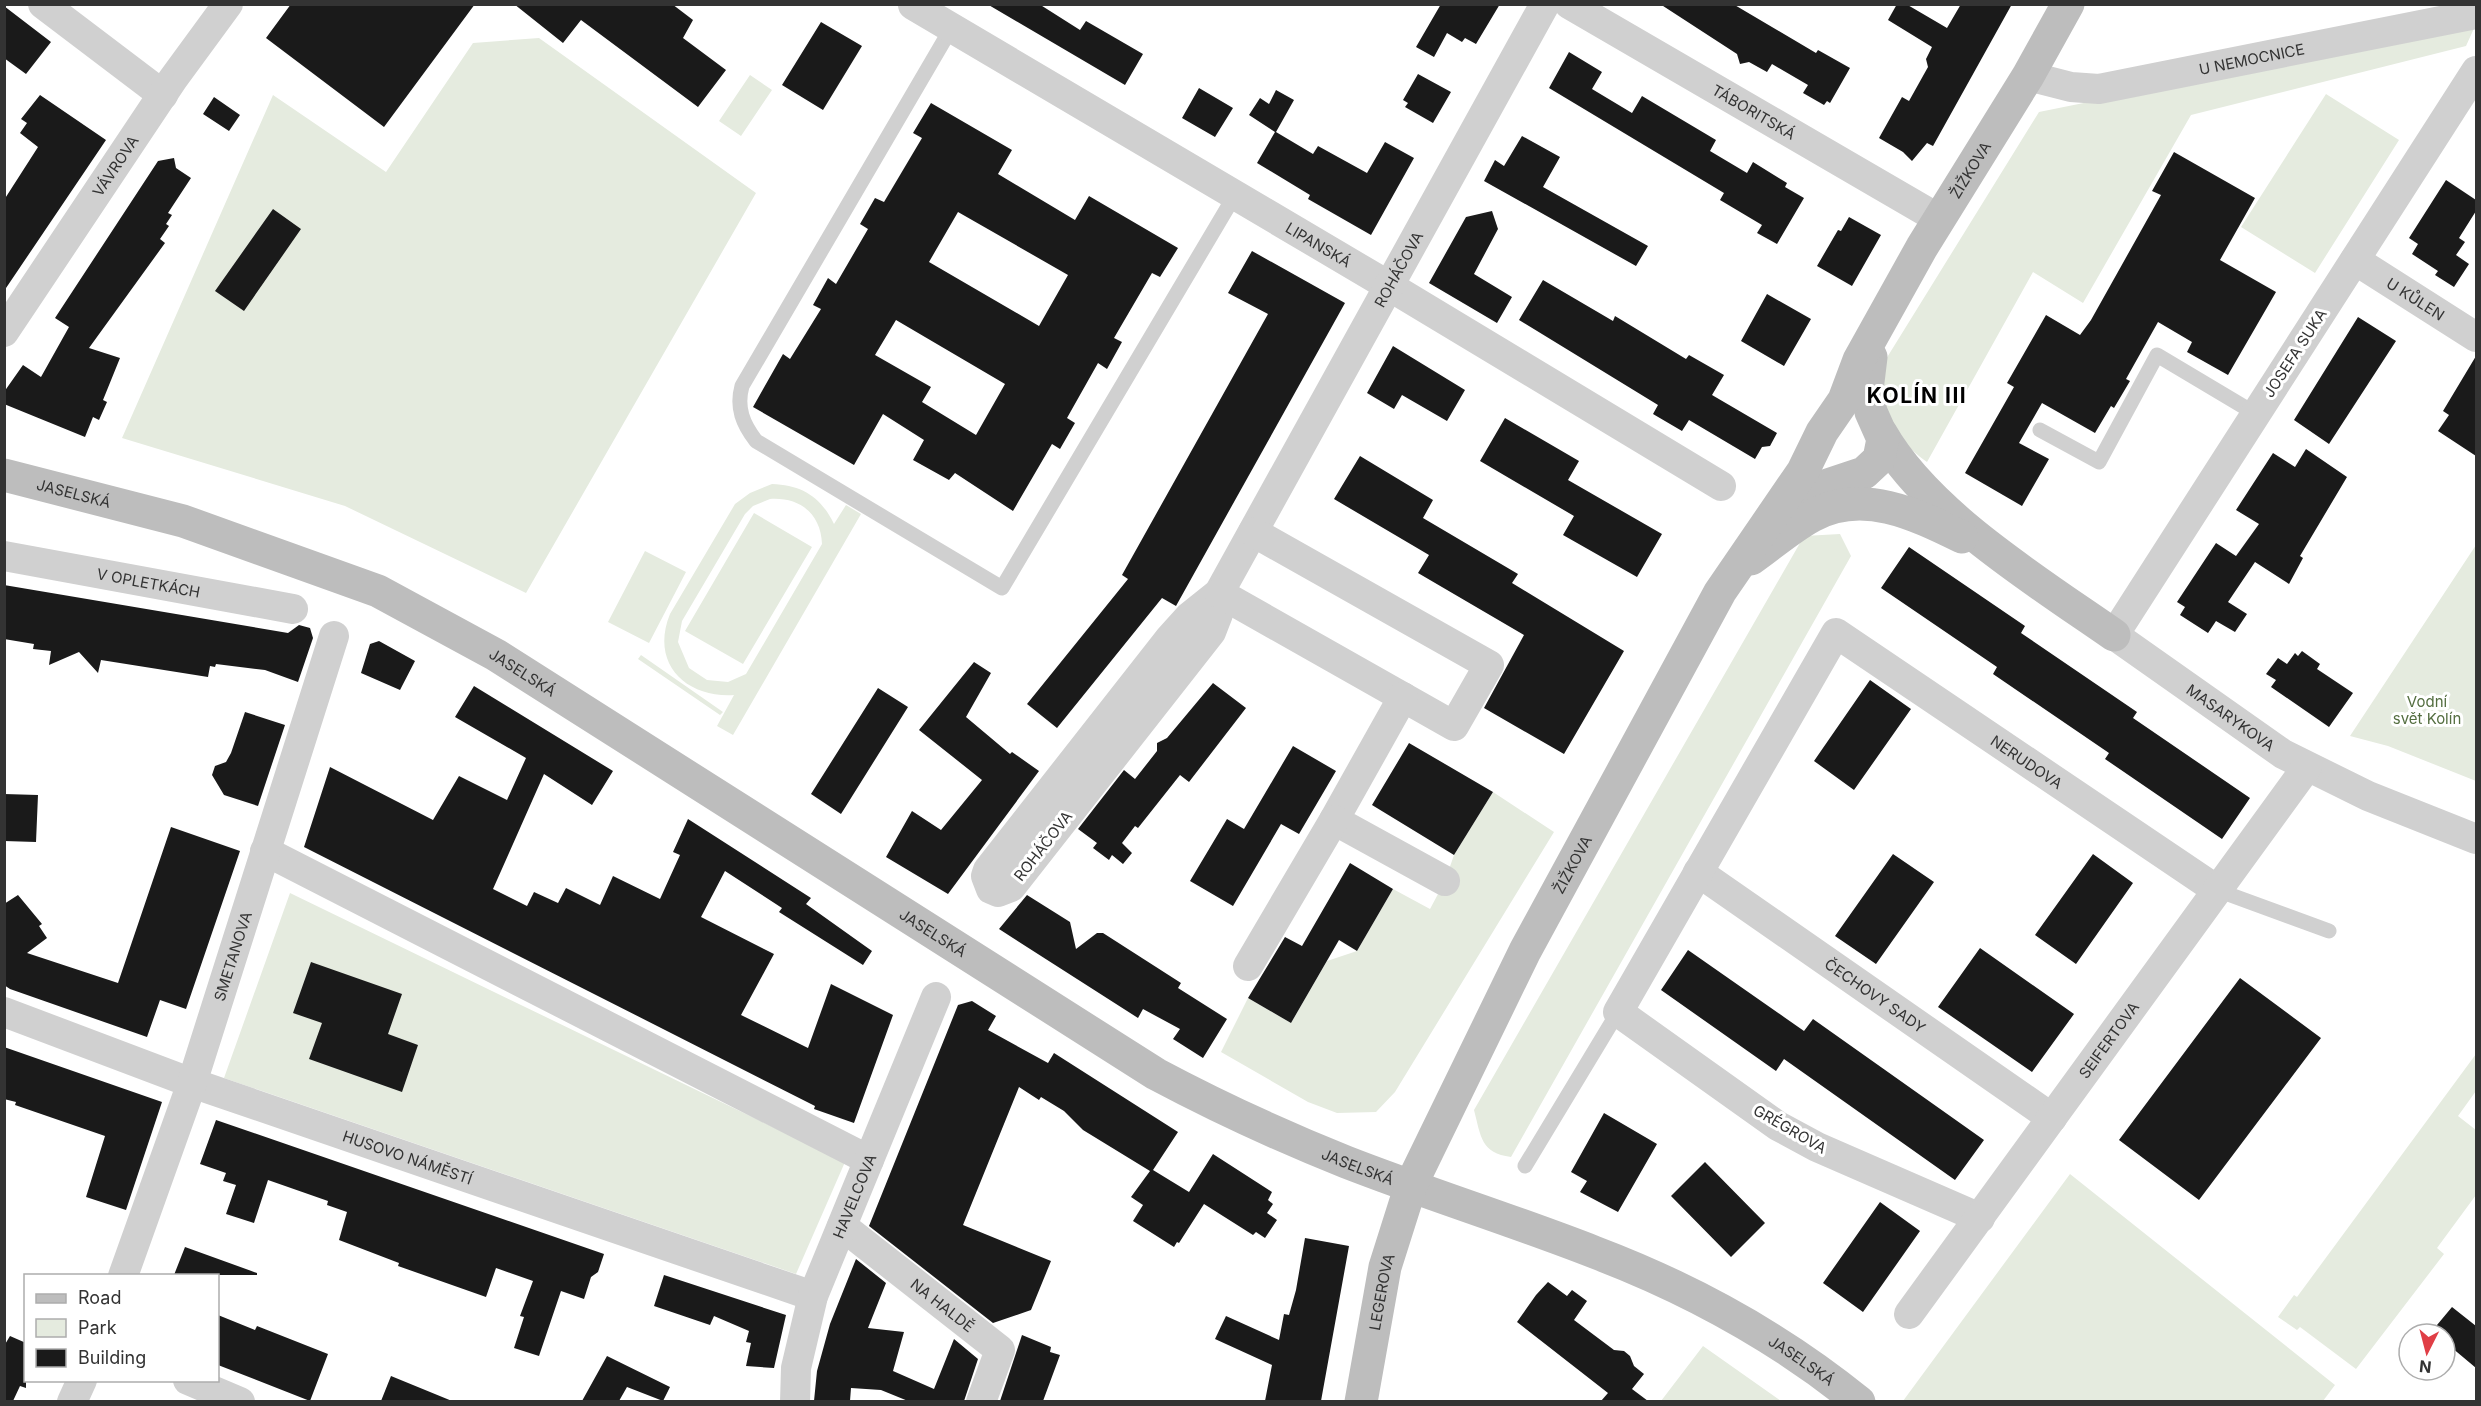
<svg xmlns="http://www.w3.org/2000/svg" width="2481" height="1406" font-family="Inter,sans-serif">
  <rect width="100%" height="100%" fill="#fff"/>
  <path fill="#e5ebdf" fill-rule="evenodd" d="M 2476,24 L 2466,46 L 2191,115 L 2083,303 L 2033,272 L 1927,462 C 1895,439 1880,412 1878,372 L 2039,112 Z
    M 539,38 L 756,193 L 526,593 L 345,506 L 122,438 L 273,95 L 386,172 L 473,43 Z
    M 750,75 L 772,90 L 741,136 L 719,121 Z
    M 2326,94 L 2399,140 L 2315,273 L 2241,227 Z
    M 772,484 C 802,485 821,497 834,524 L 846,505 L 861,514 L 733,735 L 717,726 L 734,695 C 685,698 650,663 670,614 L 735,504 L 750,493 ZM 770,499 C 800,497 821,514 822,544 L 746,674 L 728,682 L 707,680 L 689,668 L 678,642 L 682,621 L 745,514 L 753,506 Z
    M 754,513 L 812,547 L 743,664 L 685,631 Z
    M 1840,534 L 1851,556 L 1511,1157 C 1481,1153 1481,1137 1474,1110 L 1804,536 Z
    M 2476,545 L 2476,781 L 2388,746 L 2350,736 Z
    M 645,551 L 686,572 L 649,643 L 608,622 Z
    M 641,655 L 723,712 L 720,715 L 638,659 Z
    M 1493,792 L 1554,832 L 1395,1092 L 1376,1112 L 1337,1113 L 1308,1102 L 1221,1052 L 1248,998 L 1291,1023 L 1327,961 L 1357,951 L 1393,889 L 1430,909 L 1445,881 L 1454,855 Z
    M 290,893 L 845,1162 L 796,1274 L 224,1078 Z
    M 2476,1054 L 2476,1091 L 2458,1116 L 2476,1130 L 2476,1195 L 2437,1248 L 2444,1254 L 2356,1369 L 2300,1327 L 2297,1330 L 2278,1317 L 2294,1295 L 2297,1297 Z
    M 2070,1174 L 2335,1385 L 2323,1401 L 1903,1401 Z
    M 1703,1346 L 1781,1401 L 1661,1401 Z"/>
  <path fill="#1a1a1a" fill-rule="evenodd" d="M 291,4 L 475,4 L 384,127 L 266,38 Z
    M 514,4 L 672,4 L 693,20 L 683,38 L 726,70 L 698,107 L 581,20 L 563,43 Z
    M 987,4 L 1039,4 L 1080,30 L 1086,21 L 1143,54 L 1125,85 Z
    M 1441,4 L 1500,4 L 1476,44 L 1465,38 L 1462,42 L 1447,33 L 1434,57 L 1416,47 Z
    M 1660,4 L 1733,4 L 1816,53 L 1818,50 L 1850,68 L 1830,103 L 1827,101 L 1824,105 L 1803,93 L 1808,85 L 1772,64 L 1767,72 L 1749,62 L 1740,64 L 1737,54 Z
    M 1897,4 L 1906,4 L 1947,28 L 1961,4 L 2012,4 L 1933,146 L 1927,143 L 1912,161 L 1903,152 L 1879,138 L 1902,97 L 1909,101 L 1928,67 L 1926,59 L 1932,47 L 1888,20 Z
    M 4,6 L 51,42 L 26,74 L 4,58 Z
    M 821,22 L 862,46 L 823,110 L 782,85 Z
    M 1569,52 L 1602,72 L 1592,89 L 1632,113 L 1642,96 L 1716,140 L 1710,151 L 1747,173 L 1753,162 L 1787,183 L 1785,187 L 1804,198 L 1777,244 L 1757,233 L 1762,225 L 1720,200 L 1724,193 L 1549,88 Z
    M 1418,74 L 1451,92 L 1433,123 L 1405,107 L 1408,103 L 1403,100 Z
    M 1199,88 L 1233,108 L 1215,137 L 1182,118 Z
    M 1276,90 L 1294,100 L 1276,132 L 1313,154 L 1318,146 L 1367,173 L 1385,142 L 1414,158 L 1371,235 L 1308,199 L 1310,195 L 1257,163 L 1275,132 L 1249,115 L 1260,98 L 1269,104 Z
    M 40,95 L 106,140 L 4,291 L 4,200 L 38,147 L 20,133 L 27,123 L 21,119 Z
    M 214,97 L 240,115 L 229,131 L 203,114 Z
    M 931,103 L 1012,150 L 998,174 L 1075,220 L 1089,196 L 1178,248 L 1160,277 L 1152,273 L 1114,338 L 1122,342 L 1107,369 L 1098,363 L 1067,418 L 1075,423 L 1060,449 L 1052,444 L 1013,511 L 955,473 L 949,480 L 913,460 L 924,440 L 883,414 L 854,465 L 753,407 L 783,354 L 790,359 L 821,309 L 813,305 L 828,278 L 836,284 L 868,229 L 860,224 L 875,198 L 884,202 L 922,138 L 913,133 ZM 958,212 L 1068,275 L 1039,326 L 929,262 ZM 896,320 L 1005,384 L 976,435 L 922,402 L 931,387 L 875,355 Z
    M 1522,136 L 1560,157 L 1543,187 L 1648,246 L 1636,266 L 1484,181 L 1495,160 L 1504,166 Z
    M 2174,152 L 2255,198 L 2220,260 L 2276,292 L 2228,375 L 2187,352 L 2192,342 L 2158,322 L 2126,379 L 2130,381 L 2114,408 L 2111,406 L 2095,433 L 2042,403 L 2019,443 L 2049,459 L 2022,506 L 1965,473 L 2014,387 L 2007,383 L 2046,315 L 2080,335 L 2091,320 L 2161,195 L 2152,191 Z
    M 174,158 L 176,168 L 191,178 L 168,213 L 172,215 L 166,224 L 169,226 L 160,239 L 165,243 L 89,348 L 120,358 L 103,400 L 107,402 L 99,420 L 93,417 L 85,437 L 4,404 L 4,392 L 23,365 L 41,377 L 69,327 L 55,318 L 158,161 Z
    M 2446,180 L 2476,200 L 2476,211 L 2459,238 L 2465,242 L 2456,255 L 2469,264 L 2454,287 L 2435,275 L 2438,271 L 2412,254 L 2418,244 L 2409,238 Z
    M 273,209 L 301,229 L 244,311 L 215,291 Z
    M 1492,211 L 1498,229 L 1474,274 L 1512,297 L 1497,323 L 1429,283 L 1466,217 Z
    M 1849,217 L 1881,235 L 1852,286 L 1817,266 L 1838,230 L 1841,231 Z
    M 1252,251 L 1345,303 L 1176,606 L 1162,598 L 1057,728 L 1027,704 L 1128,579 L 1122,575 L 1268,314 L 1228,293 Z
    M 1543,280 L 1613,321 L 1615,316 L 1686,359 L 1689,355 L 1724,375 L 1712,395 L 1777,433 L 1770,446 L 1762,447 L 1755,459 L 1689,420 L 1682,431 L 1653,414 L 1658,405 L 1519,320 Z
    M 1767,294 L 1811,319 L 1784,366 L 1741,341 Z
    M 2358,317 L 2396,341 L 2329,444 L 2294,420 Z
    M 1393,346 L 1465,390 L 1447,421 L 1402,395 L 1394,409 L 1367,393 Z
    M 2476,356 L 2476,456 L 2438,431 L 2449,415 L 2443,411 Z
    M 1505,418 L 1579,461 L 1568,480 L 1662,534 L 1637,577 L 1563,535 L 1574,516 L 1480,461 Z
    M 2306,449 L 2347,477 L 2300,556 L 2303,558 L 2289,584 L 2255,562 L 2228,602 L 2247,614 L 2235,632 L 2216,621 L 2208,633 L 2180,615 L 2185,607 L 2177,602 L 2216,543 L 2236,556 L 2259,524 L 2236,510 L 2273,453 L 2295,467 Z
    M 1360,456 L 1433,500 L 1423,518 L 1518,574 L 1512,583 L 1624,651 L 1564,754 L 1484,708 L 1524,635 L 1418,573 L 1429,555 L 1334,499 Z
    M 1909,547 L 2025,626 L 2021,633 L 2137,712 L 2133,718 L 2250,798 L 2222,839 L 2105,759 L 2109,753 L 1993,674 L 1997,667 L 1881,588 Z
    M 4,585 L 288,633 L 299,625 L 310,628 L 313,638 L 298,682 L 265,670 L 216,664 L 215,667 L 210,666 L 208,677 L 101,660 L 98,673 L 79,652 L 49,665 L 51,651 L 33,649 L 34,644 L 4,639 Z
    M 379,641 L 415,661 L 400,690 L 361,673 L 370,644 Z
    M 2302,651 L 2320,664 L 2317,669 L 2353,693 L 2329,727 L 2271,687 L 2276,680 L 2266,674 L 2278,658 L 2287,664 L 2295,653 L 2298,656 Z
    M 974,662 L 991,673 L 966,717 L 1010,754 L 1012,752 L 1039,771 L 948,894 L 886,857 L 912,811 L 941,830 L 982,780 L 919,730 Z
    M 1870,680 L 1911,709 L 1854,790 L 1814,761 Z
    M 1213,683 L 1246,708 L 1189,782 L 1180,775 L 1138,828 L 1135,826 L 1122,843 L 1132,853 L 1123,864 L 1112,855 L 1109,860 L 1093,848 L 1097,843 L 1078,829 L 1124,770 L 1135,779 L 1157,751 L 1157,743 L 1167,738 Z
    M 474,686 L 613,771 L 592,805 L 544,774 L 493,889 L 527,906 L 534,892 L 558,903 L 566,888 L 600,905 L 613,876 L 660,899 L 680,855 L 673,852 L 688,819 L 811,898 L 806,904 L 872,951 L 863,965 L 779,912 L 782,908 L 725,871 L 701,917 L 774,954 L 741,1015 L 808,1048 L 831,984 L 893,1015 L 854,1123 L 814,1109 L 815,1106 L 304,847 L 330,767 L 433,820 L 459,776 L 507,800 L 526,758 L 455,717 Z
    M 878,688 L 908,707 L 841,814 L 811,794 Z
    M 245,712 L 285,725 L 258,806 L 224,795 L 212,775 L 215,766 L 226,762 L 231,753 Z
    M 1409,743 L 1493,792 L 1454,855 L 1372,805 Z
    M 1293,746 L 1336,771 L 1299,834 L 1281,824 L 1233,906 L 1190,881 L 1227,819 L 1244,829 Z
    M 4,794 L 38,795 L 36,842 L 4,841 Z
    M 171,827 L 240,851 L 186,1009 L 160,1000 L 147,1037 L 10,989 L 4,985 L 4,904 L 18,895 L 42,924 L 39,926 L 47,938 L 27,953 L 118,983 Z
    M 1893,854 L 1934,882 L 1876,964 L 1835,936 Z
    M 2093,854 L 2133,883 L 2076,964 L 2035,935 Z
    M 1350,863 L 1393,889 L 1357,951 L 1339,940 L 1291,1023 L 1248,998 L 1285,937 L 1302,946 Z
    M 1027,895 L 1070,922 L 1076,949 L 1097,933 L 1103,933 L 1181,983 L 1178,988 L 1227,1019 L 1203,1058 L 1173,1039 L 1180,1029 L 1143,1009 L 1138,1018 L 999,929 Z
    M 1980,948 L 2074,1014 L 2032,1072 L 1938,1007 Z
    M 1688,950 L 1804,1031 L 1813,1019 L 1984,1140 L 1955,1180 L 1784,1059 L 1776,1071 L 1661,990 Z
    M 311,962 L 402,994 L 388,1034 L 418,1045 L 402,1092 L 309,1059 L 322,1023 L 293,1013 Z
    M 2240,978 L 2321,1038 L 2199,1200 L 2119,1140 Z
    M 972,1001 L 996,1016 L 988,1030 L 1048,1063 L 1054,1053 L 1178,1132 L 1153,1170 L 1189,1192 L 1213,1154 L 1272,1192 L 1268,1200 L 1273,1204 L 1267,1213 L 1277,1220 L 1265,1238 L 1256,1232 L 1253,1235 L 1204,1204 L 1179,1243 L 1177,1242 L 1174,1247 L 1133,1221 L 1143,1205 L 1131,1197 L 1150,1171 L 1083,1130 L 1064,1111 L 1041,1097 L 1039,1100 L 1019,1087 L 963,1225 L 1051,1261 L 1031,1310 L 993,1323 L 869,1226 L 958,1005 Z
    M 4,1047 L 162,1102 L 126,1210 L 86,1197 L 105,1136 L 15,1105 L 16,1102 L 4,1099 Z
    M 1604,1113 L 1657,1144 L 1618,1212 L 1580,1192 L 1587,1181 L 1571,1172 Z
    M 216,1120 L 604,1254 L 598,1272 L 591,1277 L 584,1299 L 561,1291 L 539,1356 L 514,1348 L 524,1317 L 520,1316 L 533,1281 L 496,1268 L 486,1297 L 398,1266 L 399,1263 L 339,1240 L 347,1212 L 327,1205 L 328,1201 L 268,1180 L 254,1223 L 226,1214 L 236,1185 L 223,1181 L 226,1173 L 200,1164 Z
    M 1705,1162 L 1765,1223 L 1731,1257 L 1671,1196 Z
    M 1880,1202 L 1920,1231 L 1863,1312 L 1823,1283 Z
    M 1305,1238 L 1349,1246 L 1321,1401 L 1265,1401 L 1272,1365 L 1215,1339 L 1226,1316 L 1279,1340 L 1284,1314 L 1289,1315 L 1296,1290 Z
    M 185,1247 L 257,1273 L 257,1275 L 174,1275 Z
    M 856,1259 L 886,1283 L 868,1328 L 904,1332 L 893,1371 L 934,1389 L 954,1339 L 978,1359 L 964,1401 L 908,1401 L 881,1390 L 851,1388 L 850,1401 L 814,1401 L 817,1371 L 830,1324 Z
    M 664,1275 L 786,1315 L 774,1368 L 746,1366 L 751,1343 L 746,1342 L 749,1331 L 714,1316 L 710,1325 L 654,1306 Z
    M 1548,1282 L 1567,1296 L 1572,1290 L 1587,1301 L 1574,1320 L 1614,1350 L 1624,1351 L 1630,1356 L 1634,1366 L 1644,1374 L 1632,1389 L 1648,1401 L 1601,1401 L 1608,1393 L 1517,1322 L 1536,1295 Z
    M 2452,1307 L 2476,1326 L 2476,1368 L 2445,1342 L 2445,1334 L 2432,1331 Z
    M 218,1315 L 255,1330 L 257,1326 L 328,1354 L 310,1401 L 218,1365 Z
    M 1022,1335 L 1051,1347 L 1050,1352 L 1060,1355 L 1043,1401 L 1000,1401 Z
    M 10,1336 L 26,1343 L 26,1388 L 20,1386 L 13,1401 L 4,1401 L 4,1346 Z
    M 607,1356 L 670,1387 L 663,1401 L 627,1387 L 619,1401 L 582,1401 Z
    M 391,1376 L 452,1401 L 381,1401 Z"/>
  <g fill="none" stroke-linecap="round" stroke-linejoin="round">
    <path stroke="#d0d0d0" stroke-width="15" d="M 952,27 L 742,386 C 736,408 743,424 756,441 L 1002,588 L 1235,195
      M 2040,430 L 2099,462 L 2157,355 L 2256,414
      M 2217,890 L 2329,931
      M 1525,1166 L 1618,1012"/>
    <g stroke="#d0d0d0" stroke-width="30">
      <path d="M 43,4 L 163,95"/>
      <path id="s1" d="M 1569,4 L 1939,219"/>
      <path id="s2" d="M 913,5 L 1389,286 L 1721,486"/>
      <path id="s3" d="M 2476,71 L 2114,635 L 2283,754 L 2368,796 L 2476,839"/>
      <path id="s4" d="M 2028,76 L 2071,87 L 2099,89 L 2476,14"/>
      <path id="s5" d="M 2355,260 L 2476,337"/>
      <path id="s6" d="M 4,332 L 173,79 L 228,4"/>
      <path id="s7" d="M 4,556 L 293,609"/>
      <path id="s8" d="M 1219,593 L 1218,614 L 1211,632 L 1011,887 L 998,892 L 991,889 L 986,876 L 988,870 L 1170,638 L 1189,617 L 1219,593 L 1545,4"/>
      <path d="M 1219,593 L 1454,726 L 1489,665 L 1253,532"/>
      <path d="M 1403,697 L 1334,820 L 1445,881"/>
      <path d="M 265,851 L 869,1160"/>
      <path id="s9" d="M 1698,872 L 2052,1118"/>
      <path d="M 1248,966 L 1334,820"/>
      <path id="s10" d="M 4,1012 L 192,1083 L 813,1296"/>
      <path id="s11" d="M 1980,1218 L 1817,1147 L 1778,1126 L 1618,1012 L 1836,633 L 2217,890"/>
      <path id="s12" d="M 842,1226 L 1000,1350 L 981,1402"/>
      <path id="s13" d="M 123,1276 L 192,1083 L 334,636"/>
      <path id="s14" d="M 1909,1314 L 2307,767"/>
      <path d="M 188,1380 L 240,1402"/>
      <path d="M 72,1402 L 82,1380"/>
      <path id="s15" d="M 795,1402 L 796,1368 L 813,1296 L 936,997"/>
    </g>
    <g stroke="#bdbdbd" stroke-width="33">
      <path d="M 1881,433 C 1927,514 2038,582 2114,635"/>
      <path id="s16" d="M 4,475 L 183,521 L 378,591 L 496,655 L 1156,1074 C 1218,1107 1281,1136 1346,1162 C 1428,1194 1512,1220 1594,1252 C 1689,1288 1780,1338 1859,1402"/>
      <path d="M 1791,505 L 1828,485 L 1864,473 L 1879,459 L 1883,439 L 1871,412 L 1867,390 L 1871,357"/>
      <path d="M 1751,559 C 1771,545 1790,528 1812,516 C 1862,488 1915,514 1962,537"/>
      <path id="s17" d="M 1361,1402 L 1385,1267 L 1411,1185 L 1525,951 L 1720,592 L 1803,471 L 1822,432 L 1844,400 L 1859,360 L 1922,247 L 2028,76 L 2068,4"/>
    </g>
  </g>
  <g text-anchor="middle" dominant-baseline="central" stroke-width="6" stroke-linejoin="round" paint-order="stroke">
    <g font-size="15" fill="#333" stroke="#fff">
      <text stroke="none"><textPath href="#s4" startOffset="228">U NEMOCNICE</textPath></text>
      <text stroke="none"><textPath href="#s1" startOffset="214">TÁBORITSKÁ</textPath></text>
      <text stroke="none"><textPath href="#s6" startOffset="200">VÁVROVA</textPath></text>
      <text stroke="none"><textPath href="#s17" startOffset="1384">ŽIŽKOVA</textPath></text>
      <text stroke="none"><textPath href="#s2" startOffset="471">LIPANSKÁ</textPath></text>
      <text stroke="none"><textPath href="#s8" startOffset="1138">ROHÁČOVA</textPath></text>
      <text stroke="none"><textPath href="#s5" startOffset="72">U KŮLEN</textPath></text>
      <text transform="translate(2295 353) rotate(-57)">JOSEFA SUKA</text>
      <text stroke="none"><textPath href="#s16" startOffset="72">JASELSKÁ</textPath></text>
      <text stroke="none"><textPath href="#s7" startOffset="147">V OPLETKÁCH</textPath></text>
      <text stroke="none"><textPath href="#s16" startOffset="558">JASELSKÁ</textPath></text>
      <text stroke="none"><textPath href="#s3" startOffset="813">MASARYKOVA</textPath></text>
      <text stroke="none"><textPath href="#s11" startOffset="1086">NERUDOVA</textPath></text>
      <text transform="translate(1043 846) rotate(-52)">ROHÁČOVA</text>
      <text stroke="none"><textPath href="#s17" startOffset="582">ŽIŽKOVA</textPath></text>
      <text stroke="none"><textPath href="#s16" startOffset="1044">JASELSKÁ</textPath></text>
      <text stroke="none"><textPath href="#s13" startOffset="338">SMETANOVA</textPath></text>
      <text stroke="none"><textPath href="#s9" startOffset="216">ČECHOVY SADY</textPath></text>
      <text stroke="none"><textPath href="#s14" startOffset="339">SEIFERTOVA</textPath></text>
      <text transform="translate(1790 1129) rotate(30)">GRÉGROVA</text>
      <text stroke="none"><textPath href="#s10" startOffset="429">HUSOVO NÁMĚSTÍ</textPath></text>
      <text stroke="none"><textPath href="#s16" startOffset="1530">JASELSKÁ</textPath></text>
      <text stroke="none"><textPath href="#s15" startOffset="216">HAVELCOVA</textPath></text>
      <text stroke="none"><textPath href="#s17" startOffset="112">LEGEROVA</textPath></text>
      <text stroke="none"><textPath href="#s12" startOffset="128">NA HALDĚ</textPath></text>
      <text stroke="none"><textPath href="#s16" startOffset="2016">JASELSKÁ</textPath></text>
    </g>
    <g font-size="15" fill="#546e40" stroke="#fff">
      <text x="2427" y="701">Vodní<tspan x="2427" dy="17">svět Kolín</tspan></text>
    </g>
    <g font-size="21" font-weight="bold" letter-spacing="1.5" fill="#000" stroke="#fff">
      <text x="1917" y="395">KOLÍN III</text>
    </g>
  </g>
  <rect width="2481" height="1406" fill="none" stroke="#333333" stroke-width="12"/>
  <rect x="24" y="1274" width="195" height="108" fill="#ffffff" stroke="#adadad" stroke-width="1.5"/>
  <rect x="36" y="1294" width="30" height="9" fill="#bdbdbd" stroke="#adadad" stroke-width="1.5"/>
  <text x="78" y="1304" font-size="18" fill="#333333">Road</text>
  <rect x="36" y="1319" width="30" height="18" fill="#e5ebdf" stroke="#adadad" stroke-width="1.5"/>
  <text x="78" y="1334" font-size="18" fill="#333333">Park</text>
  <rect x="36" y="1349" width="30" height="18" fill="#1a1a1a" stroke="#adadad" stroke-width="1.5"/>
  <text x="78" y="1364" font-size="18" fill="#333333">Building</text>
  <g transform="translate(2427 1352) rotate(186)"><circle r="28" fill="#ffffff" stroke="#adadad" stroke-width="1.5"/>
  <path d="M0-4.5L10 22L0 15L-10 22Z" fill="#e03e46"/>
  <text y="-9" font-size="16" font-weight="bold" text-anchor="middle" fill="#333333">N</text>
  </g>
</svg>
